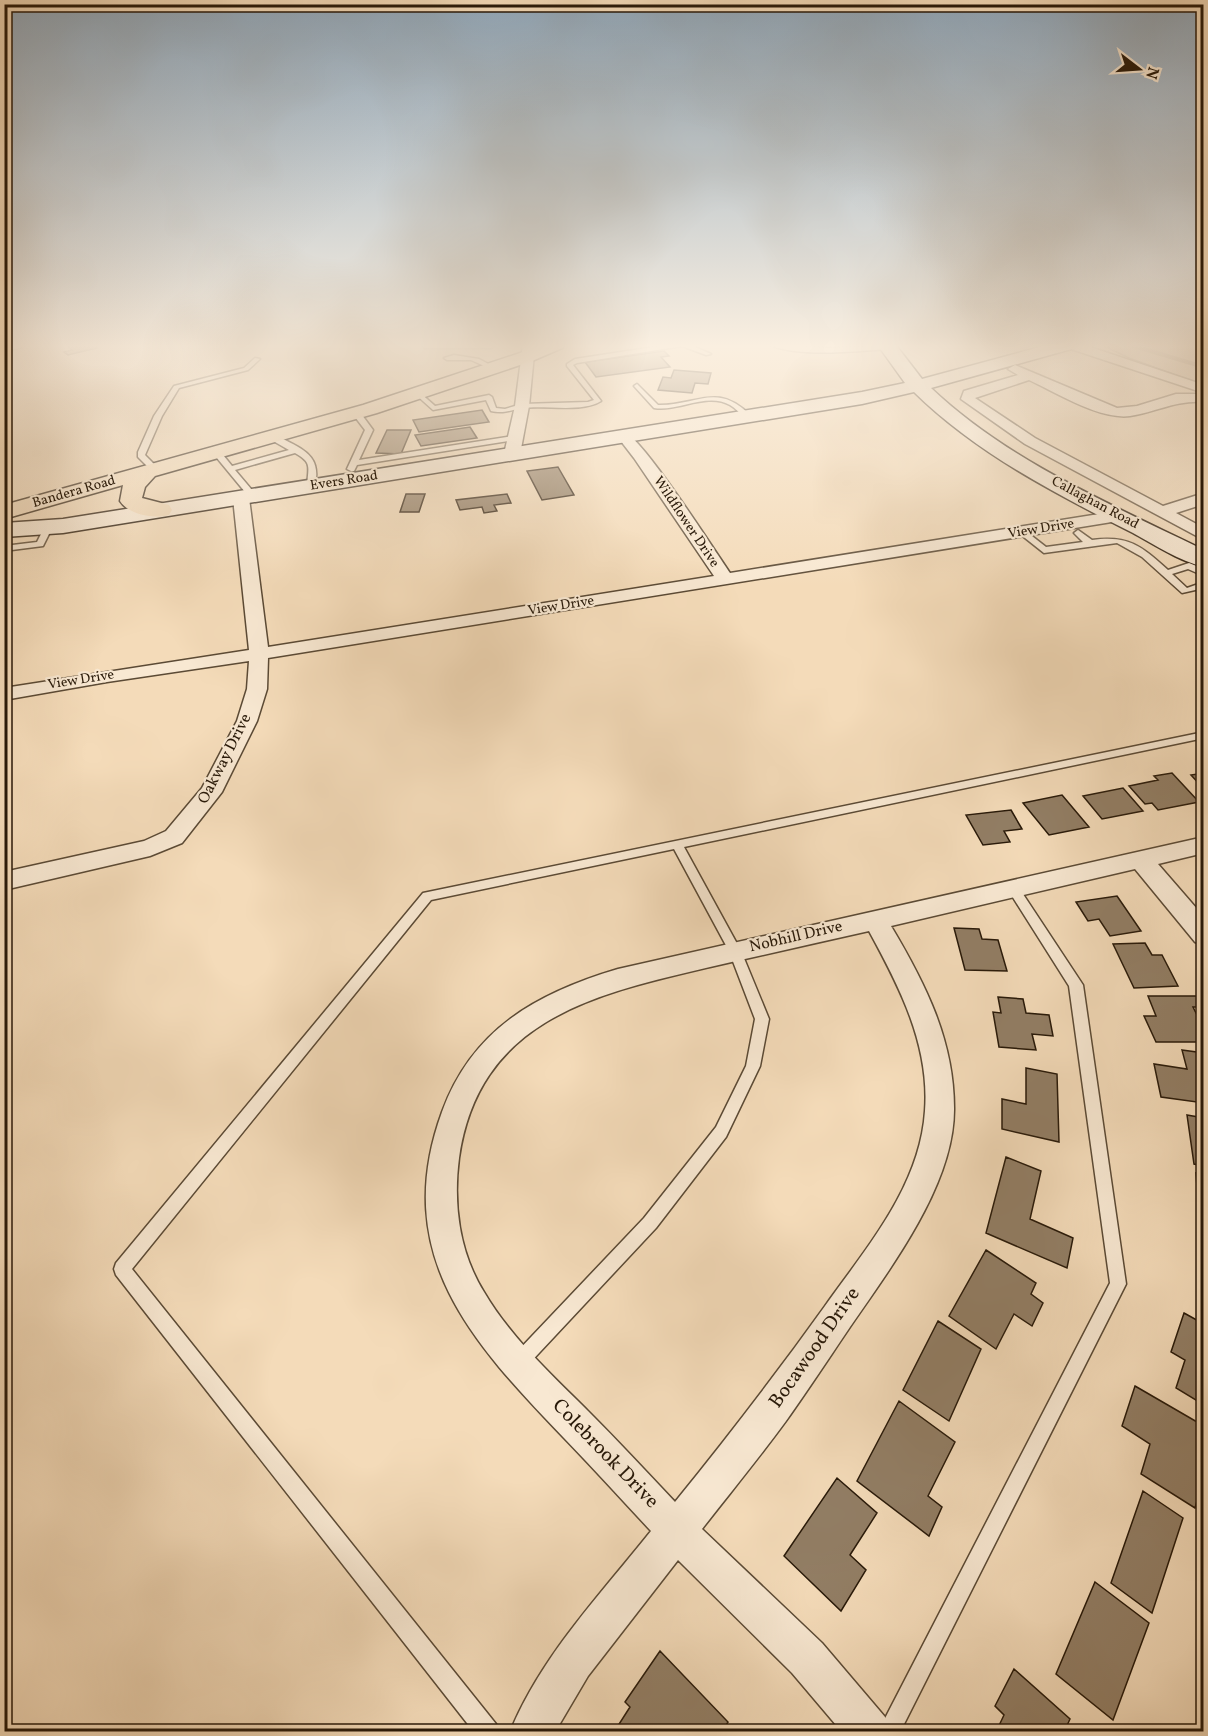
<svg xmlns="http://www.w3.org/2000/svg" width="1208" height="1736" font-family="Vollkorn,serif">
  <rect width="100%" height="100%" fill="#f4dbb9"/>
  <filter id="stains"><feTurbulence type="fractalNoise" baseFrequency=".00333" numOctaves="4"/><feColorMatrix values="0 0 0 0 .2 0 0 0 0 .09 0 0 0 0 .02 0 0 0 .5 -.17"/></filter>
  <radialGradient id="worn" r=".72"><stop offset=".6" stop-color="#630" stop-opacity="0"/><stop offset="1" stop-color="#630" stop-opacity=".3"/></radialGradient>
  <path fill="#d1ba9b" stroke="#7c6a52" stroke-width="1.5" d="M 1100,344 L 1203,344 L 1203,385 L 1129,358 Z"/>
  <g fill="none" stroke-linecap="round" stroke-linejoin="round">
    <path stroke="#79664f" stroke-width="4" d="M 1127,344 L 1204,367"/>
  </g>
  <path fill="#927e65" stroke="#281909" stroke-width="1.5" d="M 72,344 L 98,344 L 93,345 L 97,348 L 68,355 L 64,352 L 72,350 L 66,345 Z
    M 664,351 L 669,356 L 661,357 L 670,367 L 596,377 L 585,362 Z
    M 674,370 L 711,373 L 708,384 L 695,383 L 692,393 L 658,390 L 663,377 L 671,378 Z
    M 482,410 L 489,422 L 419,432 L 413,420 Z
    M 470,427 L 477,438 L 421,446 L 415,435 Z
    M 387,430 L 411,430 L 401,454 L 376,453 Z
    M 558,467 L 574,495 L 542,500 L 527,471 Z
    M 406,494 L 425,494 L 419,512 L 400,512 Z
    M 507,494 L 511,503 L 494,505 L 497,511 L 484,513 L 482,507 L 460,510 L 456,500 Z
    M 1172,773 L 1199,802 L 1158,810 L 1152,803 L 1145,804 L 1129,786 L 1158,780 L 1154,776 Z
    M 1204,773 L 1204,789 L 1191,775 Z
    M 1123,788 L 1143,811 L 1102,819 L 1083,796 Z
    M 1062,795 L 1089,827 L 1049,835 L 1023,803 Z
    M 1011,810 L 1022,829 L 1004,831 L 1010,842 L 983,845 L 966,815 Z
    M 1117,896 L 1141,931 L 1110,936 L 1099,919 L 1088,921 L 1076,902 Z
    M 954,928 L 979,929 L 982,939 L 998,940 L 1007,971 L 965,970 Z
    M 1145,943 L 1152,955 L 1162,955 L 1178,986 L 1134,988 L 1113,944 Z
    M 1148,996 L 1202,996 L 1204,1007 L 1193,1007 L 1204,1029 L 1204,1042 L 1156,1042 L 1144,1016 L 1156,1016 Z
    M 998,997 L 1023,999 L 1026,1013 L 1049,1015 L 1053,1036 L 1032,1034 L 1036,1050 L 999,1047 L 993,1012 L 1001,1013 Z
    M 1182,1050 L 1204,1053 L 1204,1103 L 1161,1097 L 1154,1064 L 1187,1069 Z
    M 1026,1068 L 1057,1074 L 1059,1142 L 1002,1129 L 1002,1099 L 1026,1104 Z
    M 1187,1115 L 1204,1118 L 1204,1166 L 1194,1164 Z
    M 1006,1157 L 1041,1171 L 1030,1219 L 1073,1238 L 1067,1268 L 986,1233 Z
    M 1196,1173 L 1204,1175 L 1204,1216 L 1199,1215 Z
    M 986,1250 L 1036,1283 L 1031,1294 L 1043,1303 L 1032,1326 L 1014,1314 L 996,1349 L 949,1316 Z
    M 1184,1313 L 1204,1324 L 1204,1405 L 1176,1388 L 1185,1360 L 1171,1352 Z
    M 938,1321 L 981,1349 L 949,1421 L 903,1390 Z
    M 1135,1386 L 1204,1426 L 1204,1475 L 1195,1508 L 1141,1474 L 1150,1444 L 1122,1426 Z
    M 899,1401 L 955,1442 L 928,1496 L 942,1507 L 929,1536 L 857,1481 Z
    M 837,1478 L 877,1513 L 850,1555 L 866,1570 L 841,1611 L 784,1556 Z
    M 1143,1491 L 1183,1518 L 1152,1613 L 1111,1583 Z
    M 1095,1582 L 1149,1623 L 1113,1720 L 1056,1674 Z
    M 660,1651 L 728,1722 L 722,1732 L 614,1732 L 630,1707 L 625,1702 Z
    M 1014,1669 L 1070,1719 L 1064,1732 L 996,1732 L 1004,1715 L 995,1706 Z"/>
  <g fill="none" stroke-linecap="round" stroke-linejoin="round">
    <g stroke="#5b4a35" stroke-width="3">
      <path id="lane" d="M 421,344 L 497,344 L 491,348 L 425,348 Z
        M 673,344 L 688,344 L 711,354 L 706,355 L 682,346 L 577,363 L 573,365 L 601,401 C 582,413 546,405 523,408 C 511,410 503,414 491,411 L 486,400 L 433,410 L 414,393 L 419,392 L 435,406 L 489,395 L 492,397 L 496,408 L 505,409 L 522,404 L 588,402 L 594,400 L 567,366 L 567,364 L 575,359 Z
        M 768,344 L 829,348 L 888,345 L 891,347 L 888,349 C 857,351 795,358 768,344 Z
        M 454,355 L 479,359 L 496,368 L 491,369 L 471,360 L 447,360 L 444,358 Z
        M 255,358 L 260,359 L 248,370 L 179,388 L 162,416 L 145,455 L 159,469 L 152,471 L 138,457 L 138,452 L 154,416 L 174,386 L 244,368 Z
        M 637,384 L 658,405 C 697,406 717,381 751,416 L 744,418 C 740,413 735,408 730,405 C 707,392 678,412 654,408 L 634,386 Z
        M 353,411 L 359,411 L 373,430 L 359,460 L 514,436 L 518,438 L 514,440 L 357,465 L 354,471 L 351,471 L 347,469 L 365,430 L 352,413 Z
        M 268,434 L 274,434 C 300,449 324,453 314,489 L 307,487 C 308,467 313,463 295,453 L 235,470 L 257,496 L 250,498 L 212,452 L 219,450 L 232,466 L 289,450 L 268,438 Z
        M 45,526 L 52,528 L 43,546 L 4,551 L 4,546 L 37,542 Z
        M 1023,529 L 1046,547 L 1083,542 L 1074,533 L 1078,530 L 1092,540 C 1129,535 1141,546 1168,570 L 1189,563 L 1204,569 L 1204,576 L 1188,569 L 1172,574 L 1187,588 L 1204,582 L 1204,588 L 1182,593 L 1142,557 L 1117,543 L 1044,553 L 1020,534 L 1019,532 Z
        M 1204,732 L 1204,738 L 684,847 L 741,951 L 769,1019 L 760,1066 L 726,1137 L 656,1228 L 525,1368 L 519,1371 L 513,1368 L 510,1362 L 513,1356 L 644,1218 L 716,1127 L 746,1066 L 755,1019 L 729,951 L 674,849 L 431,900 L 132,1269 L 496,1724 L 498,1732 L 474,1732 L 116,1275 L 114,1269 L 116,1263 L 423,893 Z
        M 1013,884 L 1017,885 L 1083,985 L 1126,1284 L 900,1732 L 878,1732 L 1110,1283 L 1069,986 L 1007,888 Z"/>
    </g>
    <g stroke="#5b4a35" stroke-width="3">
      <path id="street" d="M 4,344 L 25,344 L 23,347 L 4,351 Z
        M 523,344 L 535,344 L 529,406 L 520,454 L 512,459 L 504,454 L 515,406 Z
        M 1063,344 L 1081,344 L 1204,385 L 1204,393 L 1065,347 Z
        M 1015,365 L 1117,408 L 1137,406 L 1176,394 L 1204,394 L 1204,402 C 1175,400 1157,412 1130,416 C 1100,420 1057,393 1029,380 L 975,398 L 1035,438 L 1163,506 L 1204,493 L 1204,504 L 1176,513 L 1204,528 L 1204,540 L 1025,444 L 961,399 L 964,391 L 1018,375 L 1008,369 Z
        M 624,432 C 641,436 715,551 730,573 L 1118,511 L 1126,516 L 1118,521 L 268,658 L 267,689 L 257,721 L 222,792 L 182,843 L 150,856 L 4,890 L 4,872 L 144,841 L 166,831 L 202,788 L 237,721 L 247,689 L 249,661 L 107,682 L 4,700 L 4,688 L 249,650 L 233,498 L 235,495 L 241,493 L 249,498 L 268,647 L 714,576 L 634,458 L 617,436 Z
        M 1204,837 L 1204,853 L 1158,864 L 1204,917 L 1204,945 L 1195,942 L 1135,869 L 891,926 C 925,983 954,1040 954,1108 C 955,1184 891,1267 850,1327 C 829,1358 808,1390 786,1421 C 759,1458 730,1493 702,1529 L 822,1643 L 885,1717 L 891,1732 L 842,1732 L 792,1673 L 678,1560 L 588,1676 L 555,1732 L 510,1732 C 541,1656 601,1594 651,1531 C 622,1500 594,1469 564,1438 C 472,1342 390,1255 442,1112 C 472,1029 537,993 618,969 ZM 869,931 C 899,986 930,1045 925,1111 C 920,1186 867,1247 825,1306 C 777,1373 727,1438 675,1502 C 646,1471 618,1441 588,1411 C 551,1374 511,1338 484,1292 C 459,1252 453,1204 459,1158 C 479,1019 595,994 710,967 C 763,955 816,943 869,931 Z"/>
    </g>
    <g stroke="#281909" stroke-width="3">
      <path id="secondary" d="M 877,344 L 895,344 L 922,379 L 1051,344 L 1078,344 L 1075,348 L 931,388 C 1008,461 1110,504 1204,550 L 1204,567 C 1179,561 1155,545 1133,533 C 1056,494 976,453 914,392 L 862,404 L 63,533 L 4,537 L 4,523 L 63,519 L 862,392 L 905,383 Z"/>
    </g>
    <g stroke="#281909" stroke-width="3">
      <path id="primary" d="M 542,344 L 565,344 L 562,348 L 532,361 L 377,413 L 155,476 L 145,487 L 142,498 L 169,505 L 172,510 L 169,515 C 154,519 129,515 120,501 L 123,485 L 4,519 L 4,505 L 363,405 L 520,353 Z"/>
    </g>
    <use href="#lane" fill="#f8e8d2" fill-rule="evenodd"/>
    <use href="#street" fill="#f8e8d2" fill-rule="evenodd"/>
    <use href="#secondary" fill="#f8e8d2" fill-rule="evenodd"/>
    <use href="#primary" fill="#f4dbb9" fill-rule="evenodd"/>
  </g>
  <linearGradient id="sky" x2="0" y2="1"><stop stop-color="#91a9bd"/><stop offset="0.59" stop-color="#faefe0"/><stop offset="1" stop-color="#faefe0" stop-opacity="0"/></linearGradient>
  <rect width="1208" height="587" fill="url(#sky)"/>
  <g text-anchor="middle" dominant-baseline="central" stroke-width="4.5" stroke-linejoin="round" paint-order="stroke">
    <g font-size="14" fill="#281909" stroke="#f8e8d2">
      <text transform="translate(344 481) rotate(-9)">Evers Road</text>
      <text transform="translate(74 492) rotate(-16)">Bandera Road</text>
      <text transform="translate(1095 503) rotate(28)">Callaghan Road</text>
      <text transform="translate(686 522) rotate(56)">Wildflower Drive</text>
      <text transform="translate(1041 529) rotate(-9)">View Drive</text>
      <text transform="translate(561 606) rotate(-9)">View Drive</text>
      <text transform="translate(81 680) rotate(-9)">View Drive</text>
    </g>
    <g font-size="16" fill="#281909" stroke="#f8e8d2">
      <text transform="translate(225 759) rotate(-63)">Oakway Drive</text>
      <text transform="translate(796 937) rotate(-13)">Nobhill Drive</text>
    </g>
    <g font-size="20" fill="#281909" stroke="#f8e8d2">
      <text transform="translate(815 1348) rotate(-55)">Bocawood Drive</text>
      <text transform="translate(605 1454) rotate(46)">Colebrook Drive</text>
    </g>
  </g>
  <rect width="1208" height="1736" fill="none" stroke="#f4dbb9" stroke-width="24"/>
  <rect x="6" y="6" width="1196" height="1724" fill="none" stroke="#281909" stroke-width="3"/>
  <rect x="12" y="12" width="1184" height="1712" fill="none" stroke="#281909" stroke-width="1.5"/>
  <g transform="translate(1139 69) rotate(107)" stroke="#f8e8d2" stroke-width="4.5" paint-order="stroke">
  <path d="M0-4.5L10 22L0 15L-10 22Z" fill="#281909"/>
  <text y="-9" font-size="16" font-weight="bold" text-anchor="middle" fill="#281909">N</text>
  </g>
  <rect width="100%" height="100%" filter="url(#stains)"/>
  <rect width="100%" height="100%" fill="url(#worn)"/>
</svg>
